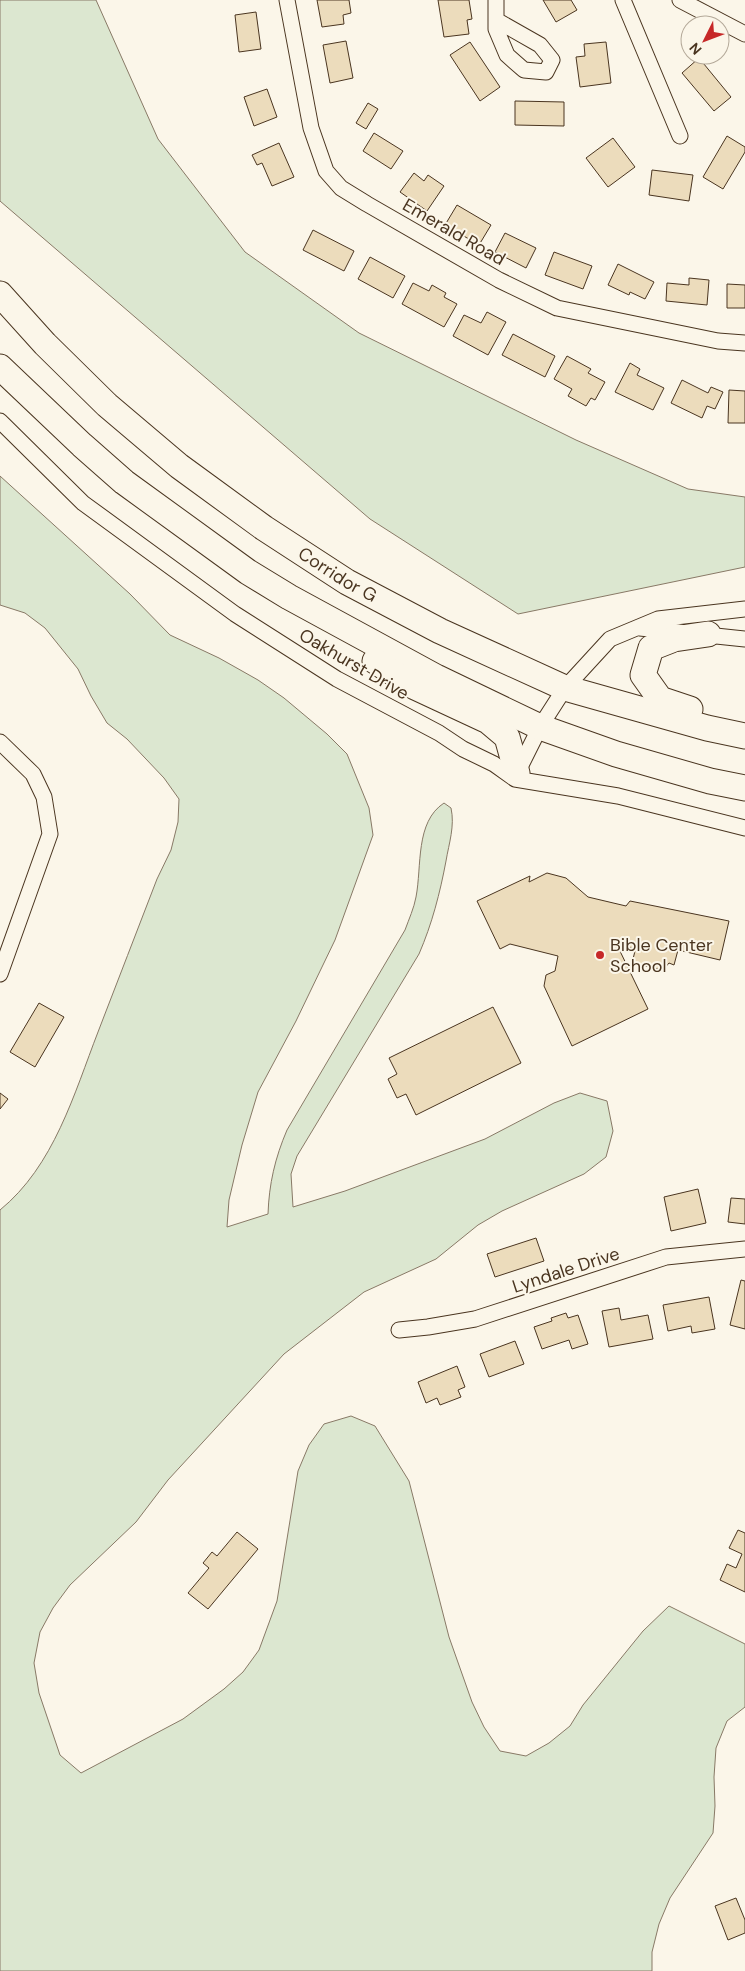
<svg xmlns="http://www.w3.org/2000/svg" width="745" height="1971" font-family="'DM Sans',sans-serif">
  <rect width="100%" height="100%" fill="#fbf6e9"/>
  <path fill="#dce7d0" stroke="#887966" d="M 0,0 L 96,0 L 158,139 L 245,252 L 359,333 L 576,440 L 688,489 L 745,497 L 745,567 L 518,614 L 370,519 L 0,201 Z
    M 0,476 L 130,594 L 170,635 L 219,658 L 258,680 L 284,698 L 327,734 L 347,754 L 369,808 L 373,835 L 335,940 L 296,1021 L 258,1092 L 242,1145 L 229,1200 L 227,1227 L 268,1214 C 269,1184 275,1158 287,1130 L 405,930 C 409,919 414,908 416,897 C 422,866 415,822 444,803 L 451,808 C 455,826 449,843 446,861 C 440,893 432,924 419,954 L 297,1156 L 291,1174 L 293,1207 L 345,1191 L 485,1139 L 554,1103 L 580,1093 L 607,1101 L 613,1131 L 606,1157 L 584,1174 L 502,1211 L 478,1225 L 436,1259 L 364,1292 L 284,1354 L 168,1480 L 136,1522 L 70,1585 L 53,1608 L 40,1632 L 34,1663 L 39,1693 L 60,1755 L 81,1773 L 183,1719 L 224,1689 L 243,1672 L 259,1650 L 277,1601 L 298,1471 L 309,1445 L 324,1424 L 351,1416 L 375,1426 L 409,1481 L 449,1637 L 472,1702 L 484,1727 L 500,1751 L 526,1756 L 549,1743 L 570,1726 L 583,1705 L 643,1631 L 669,1606 L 745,1644 L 745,1707 L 727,1721 L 716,1748 L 714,1777 L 715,1806 L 713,1833 L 670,1898 L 659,1924 L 652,1952 L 652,1971 L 0,1971 L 0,1210 C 54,1166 74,1094 98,1032 C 118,981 137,930 157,879 L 171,850 L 178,822 L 179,799 L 164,778 L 127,739 L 107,723 L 91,696 L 78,669 L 45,628 L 25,613 L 0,605 Z"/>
  <path fill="#ecdcbc" stroke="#4a3520" d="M 317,0 L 349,0 L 351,13 L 343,15 L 344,24 L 322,27 Z
    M 438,0 L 469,0 L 472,19 L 467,20 L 469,34 L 444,37 Z
    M 543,0 L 571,0 L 577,10 L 556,22 Z
    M 256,12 L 261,49 L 239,52 L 235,15 Z
    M 346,41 L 353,78 L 330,83 L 323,45 Z
    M 470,42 L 500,87 L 480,101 L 450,55 Z
    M 606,42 L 611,83 L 580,87 L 576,57 L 585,56 L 584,44 Z
    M 699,58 L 731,97 L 714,111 L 682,73 Z
    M 267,89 L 277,117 L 254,126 L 244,97 Z
    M 515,101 L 564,102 L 564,126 L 515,125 Z
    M 368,103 L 378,109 L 366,129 L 356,123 Z
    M 374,133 L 403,151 L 391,169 L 363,151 Z
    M 727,136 L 745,147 L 745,152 L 723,189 L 703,177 Z
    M 613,138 L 635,167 L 608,187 L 586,158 Z
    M 279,143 L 294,177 L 272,186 L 262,163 L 257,165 L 252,155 Z
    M 652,170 L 693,175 L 689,201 L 649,195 Z
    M 414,173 L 424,181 L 428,175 L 444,186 L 427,211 L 400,192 Z
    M 457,205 L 491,225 L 479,245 L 445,225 Z
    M 313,230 L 354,251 L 344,271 L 303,250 Z
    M 505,233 L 536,248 L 526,268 L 495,252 Z
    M 554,252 L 592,266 L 583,289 L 545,275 Z
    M 370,257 L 405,276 L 393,298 L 358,279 Z
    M 618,264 L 654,282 L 645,299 L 630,292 L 629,295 L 608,285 Z
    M 689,278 L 709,280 L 707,305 L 666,301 L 667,283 L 689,285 Z
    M 413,283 L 429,291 L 432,285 L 446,293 L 444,297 L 457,304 L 444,327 L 402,304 Z
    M 727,284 L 745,285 L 745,308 L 727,308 Z
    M 487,312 L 506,322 L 488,355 L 453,336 L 464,315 L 481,323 Z
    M 513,334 L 555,356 L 545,377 L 502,355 Z
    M 567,356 L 591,369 L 588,373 L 605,382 L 595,400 L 591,398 L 586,406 L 568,396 L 572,389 L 554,379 Z
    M 630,363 L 640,369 L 637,375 L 664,388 L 653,410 L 615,392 Z
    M 682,380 L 708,393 L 711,387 L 723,392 L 715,409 L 707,406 L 702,418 L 671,403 Z
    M 729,390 L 745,391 L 745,423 L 728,423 Z
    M 547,873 L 566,878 L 588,897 L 626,906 L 630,901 L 729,921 L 720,960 L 678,950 L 674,965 L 669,963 L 663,970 L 632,963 L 635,951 L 625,943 L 618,947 L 648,1009 L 572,1046 L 544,986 L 546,975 L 555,971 L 558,956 L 510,944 L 500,949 L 477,901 L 530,876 L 529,882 Z
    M 39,1003 L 64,1017 L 35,1067 L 10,1052 Z
    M 493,1007 L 521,1063 L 416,1115 L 406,1094 L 397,1098 L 388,1079 L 397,1074 L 389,1058 Z
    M 0,1093 L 8,1099 L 0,1109 Z
    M 698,1189 L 706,1223 L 671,1231 L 664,1197 Z
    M 731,1198 L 745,1199 L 745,1224 L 728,1222 Z
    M 536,1238 L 544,1261 L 495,1277 L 487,1254 Z
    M 741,1280 L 745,1281 L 745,1329 L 730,1325 Z
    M 709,1297 L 715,1329 L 692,1333 L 691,1326 L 668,1331 L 663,1305 Z
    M 619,1308 L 621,1320 L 648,1315 L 653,1339 L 609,1347 L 602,1311 Z
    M 566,1313 L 568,1318 L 578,1315 L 588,1344 L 572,1349 L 569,1340 L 542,1349 L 534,1327 L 552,1321 L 551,1318 Z
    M 515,1341 L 524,1364 L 489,1377 L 480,1354 Z
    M 457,1366 L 465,1387 L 458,1390 L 461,1397 L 440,1405 L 437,1398 L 426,1403 L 418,1382 Z
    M 738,1530 L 745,1533 L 745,1592 L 720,1580 L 727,1564 L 736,1568 L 742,1554 L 729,1548 Z
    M 237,1532 L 258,1549 L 208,1609 L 188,1593 L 209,1568 L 203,1563 L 212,1552 L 217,1556 Z
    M 736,1898 L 745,1920 L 745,1933 L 728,1940 L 715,1906 Z"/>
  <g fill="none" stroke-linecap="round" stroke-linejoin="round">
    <g stroke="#4a3520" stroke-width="17">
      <path id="minor" d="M 287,0 L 311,128 L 326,171 L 341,188 L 367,204 L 499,280 L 557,308 L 718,341 L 745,343
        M 496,0 L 496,29 L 507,55 L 524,70 L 546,72 L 552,60 L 540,45 L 496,20
        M 623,0 L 680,136
        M 680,0 L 745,34
        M 0,421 L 83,503 L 235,614 L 337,679 L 439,733 L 463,749 L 494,764 L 515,779 L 618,796 L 745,828
        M 640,628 L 745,639
        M 0,742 L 33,774 L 44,797 L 50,834 L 0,974
        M 516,775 L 540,727 L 565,688 L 610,639 L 658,619 L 745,609
        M 399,1330 L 428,1327 L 475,1319 L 666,1257 L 745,1249"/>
    </g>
    <g stroke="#4a3520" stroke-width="27">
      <g id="trunk">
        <path id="s1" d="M 0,294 L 45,344 L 107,405 L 179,466 L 264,528 L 347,582 L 440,631 L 565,688 L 707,728 L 745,736"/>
        <path d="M 0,367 L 82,445 L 124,482 L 248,572 L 289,597 L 436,677 L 540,727 L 616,754 L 710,781 L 745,788"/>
        <path d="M 375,661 L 415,687 L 488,721 L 507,737 L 517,773"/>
        <path d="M 690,709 L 660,699 L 643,675 L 651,648 L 674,639 L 708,634"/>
      </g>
    </g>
    <use href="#minor" stroke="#fbf6e9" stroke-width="15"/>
    <use href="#trunk" stroke="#fbf6e9" stroke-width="25"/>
  </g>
  <circle fill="#c62828" stroke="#fbf6e9" stroke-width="2" cx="600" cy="955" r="5"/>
  <g text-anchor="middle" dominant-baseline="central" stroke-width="4" stroke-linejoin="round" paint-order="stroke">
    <g font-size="18" fill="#4a3520" stroke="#fbf6e9">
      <text transform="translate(454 232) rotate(30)">Emerald Road</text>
      <text stroke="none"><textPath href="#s1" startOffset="441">Corridor G</textPath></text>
      <text transform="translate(354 664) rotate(30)">Oakhurst Drive</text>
      <text transform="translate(566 1270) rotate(-18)">Lyndale Drive</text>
    </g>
    <g font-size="18" fill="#4a3520" stroke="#fbf6e9" text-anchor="start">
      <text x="610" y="945">Bible Center<tspan x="610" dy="21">School</tspan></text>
    </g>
  </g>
  <g transform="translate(705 40) rotate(228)"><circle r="24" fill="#fbf6e9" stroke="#b4a999"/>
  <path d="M0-4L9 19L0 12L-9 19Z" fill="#c62828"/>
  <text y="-8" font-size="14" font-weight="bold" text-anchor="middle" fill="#4a3520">N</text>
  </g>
</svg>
